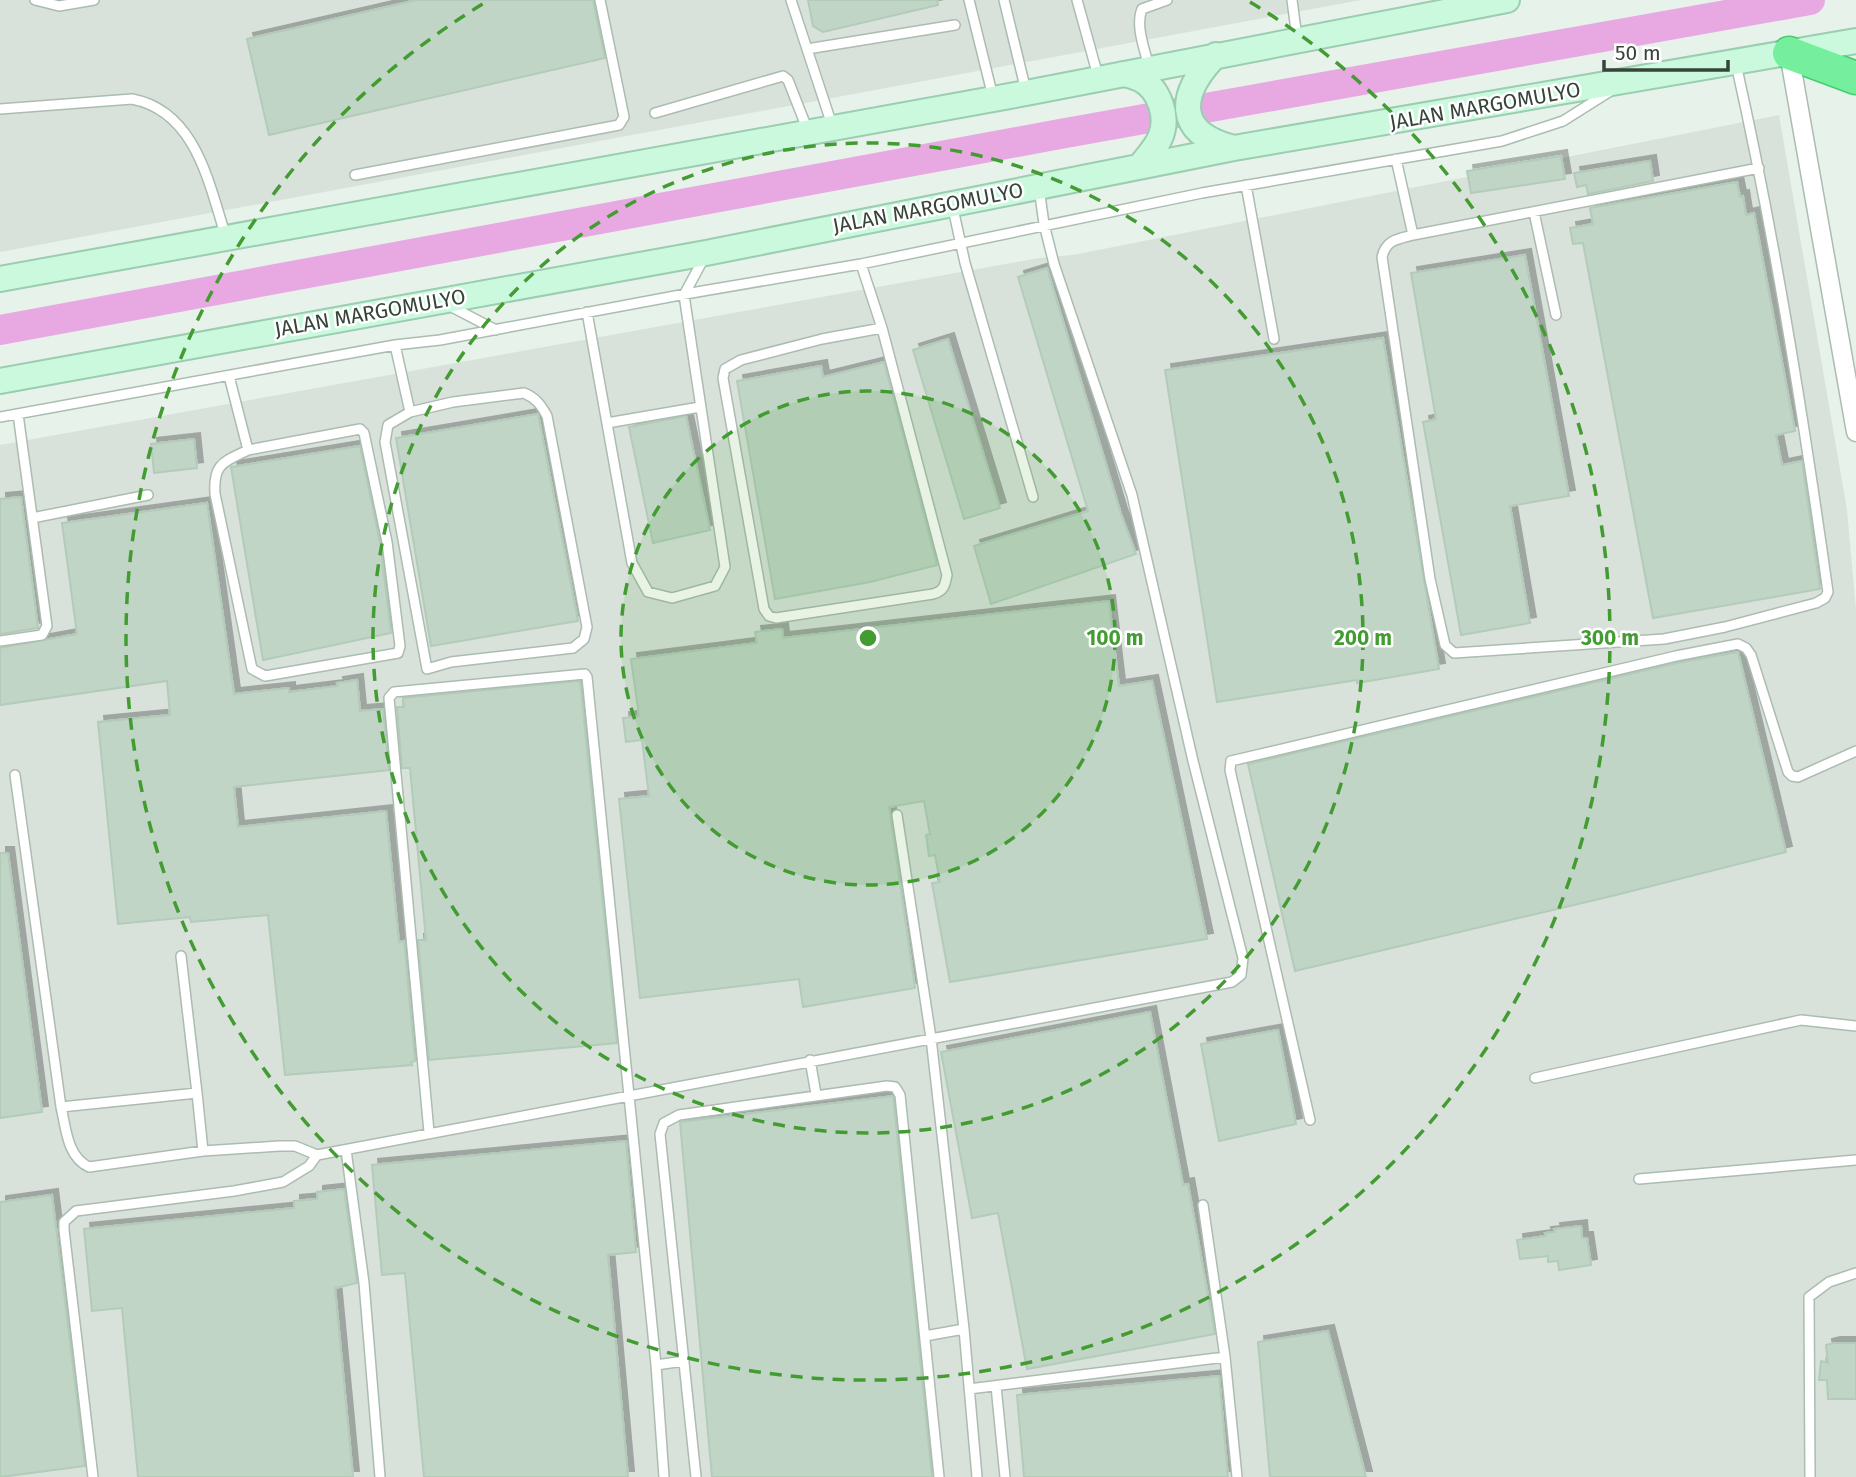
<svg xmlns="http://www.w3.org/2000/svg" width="1856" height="1477" font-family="'Fira Sans',sans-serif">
  <defs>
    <filter id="shadow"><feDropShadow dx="6" dy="-6" stdDeviation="0" flood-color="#0004"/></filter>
  </defs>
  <rect width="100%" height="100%" fill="#e7f2eb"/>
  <path fill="#d9e1db" d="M 0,0 L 1361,0 L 0,252 Z
    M 1779,115 L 1847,510 L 1856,610 L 1856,1477 L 0,1477 L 0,445 L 1039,258 L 1073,255 Z"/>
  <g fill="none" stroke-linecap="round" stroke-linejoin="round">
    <path stroke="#e8a9e3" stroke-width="30" d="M 0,330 L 1060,134 L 1810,0"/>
  </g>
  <path fill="#c1d5c6" stroke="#b2ccb9" stroke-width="2" filter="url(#shadow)" d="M 417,0 L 593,0 L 605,58 L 269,135 L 247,39 Z
    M 808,0 L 937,0 L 938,5 L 823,32 L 813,26 Z
    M 1561,156 L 1565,179 L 1471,193 L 1467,171 Z
    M 1650,161 L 1653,181 L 1588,194 L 1586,185 L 1577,187 L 1574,173 Z
    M 1737,182 L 1740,197 L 1743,196 L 1746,215 L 1754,213 L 1795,431 L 1776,435 L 1782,465 L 1802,461 L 1820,589 L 1653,618 L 1583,243 L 1573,244 L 1570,228 L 1593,224 L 1590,208 Z
    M 1525,255 L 1569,496 L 1510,506 L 1530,623 L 1461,635 L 1423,422 L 1436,419 L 1411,273 Z
    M 1047,268 L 1121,514 L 1136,554 L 991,604 L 974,546 L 1088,511 L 1018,277 Z
    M 1383,338 L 1439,669 L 1357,683 L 1357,680 L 1217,702 L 1165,370 Z
    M 948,339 L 1000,508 L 964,519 L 913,350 Z
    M 884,362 L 937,565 L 870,582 L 775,599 L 737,381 L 821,366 L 823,377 Z
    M 538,414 L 578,621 L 431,646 L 396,438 Z
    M 686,416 L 710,530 L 653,543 L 629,427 Z
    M 194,439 L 197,468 L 154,473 L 151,444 Z
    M 360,446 L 380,543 L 391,633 L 263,660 L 231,467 Z
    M 21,497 L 38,628 L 0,634 L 0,499 Z
    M 207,503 L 234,694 L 289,688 L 289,692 L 338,686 L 337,683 L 357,680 L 360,711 L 383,709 L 389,770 L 234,787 L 238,827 L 386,811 L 399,942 L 404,941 L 415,1061 L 411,1062 L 412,1065 L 285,1075 L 268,915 L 191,922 L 190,917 L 118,924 L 98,722 L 170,715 L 167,681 L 0,705 L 0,648 L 77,634 L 62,523 Z
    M 1109,601 L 1119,686 L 1152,681 L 1207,939 L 950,982 L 932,883 L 940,882 L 935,855 L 929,856 L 926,835 L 930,834 L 924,801 L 889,807 L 915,988 L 803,1007 L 799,979 L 640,998 L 619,799 L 649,796 L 642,740 L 626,742 L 623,718 L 639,716 L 631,659 L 757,643 L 755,632 L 782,629 L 783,638 Z
    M 1738,652 L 1786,852 L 1616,895 L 1295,971 L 1248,764 L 1677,663 Z
    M 580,681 L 617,1043 L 429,1060 L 418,940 L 426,940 L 410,768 L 402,768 L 397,707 L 404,707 L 403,698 Z
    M 0,853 L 8,853 L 42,1112 L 0,1118 Z
    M 1150,1012 L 1183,1185 L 1188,1184 L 1215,1334 L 1027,1369 L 998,1213 L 972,1218 L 941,1052 Z
    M 1278,1030 L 1296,1124 L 1219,1141 L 1201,1044 Z
    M 893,1096 L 932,1477 L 712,1477 L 680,1122 Z
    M 626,1141 L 636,1252 L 608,1255 L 628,1477 L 424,1477 L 405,1273 L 382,1275 L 372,1165 Z
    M 344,1189 L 357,1283 L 335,1288 L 353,1477 L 138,1477 L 122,1308 L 92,1311 L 84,1229 L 294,1208 L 294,1201 L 317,1199 L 317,1192 Z
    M 52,1195 L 85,1466 L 0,1477 L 0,1202 Z
    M 1581,1226 L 1582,1238 L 1587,1238 L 1591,1265 L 1559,1270 L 1558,1261 L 1548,1262 L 1548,1256 L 1520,1259 L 1517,1240 L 1546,1236 L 1545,1233 L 1555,1232 L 1554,1229 Z
    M 1328,1331 L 1366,1477 L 1270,1477 L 1258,1342 Z
    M 1834,1343 L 1856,1343 L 1856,1399 L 1828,1399 L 1827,1380 L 1819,1380 L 1821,1361 L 1828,1363 L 1826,1345 Z
    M 1219,1376 L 1228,1477 L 1024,1477 L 1017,1395 Z"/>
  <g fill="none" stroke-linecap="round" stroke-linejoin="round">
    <g stroke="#abbcb0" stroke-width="12">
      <path id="service" d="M 35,0 L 59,6 L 94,0
        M 791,0 L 807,49
        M 969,0 L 993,97
        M 1004,0 L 1026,91
        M 1077,0 L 1098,76
        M 1292,0 L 1297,38
        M 1736,64 C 1775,238 1803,415 1828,592 L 1825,598 L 1816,603 L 1725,627 L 1664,639 L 1454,653 L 1445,645 L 1430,579 L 1382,257 C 1386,240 1397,239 1413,235 L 1759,168
        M 1149,67 C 1145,50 1135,26 1142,9 L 1167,0
        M 0,109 L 132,99 C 196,111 209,184 226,237
        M 655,113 L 783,76 L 788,80 L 808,131
        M 832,125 L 807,49 L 955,25
        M 1396,159 L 1413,235
        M 355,175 L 619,125 L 624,117 L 600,0
        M 1246,185 L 1274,339
        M 952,204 L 965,263 L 1033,497
        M 1534,212 L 1556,315
        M 861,264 L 882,328 L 947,575 C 945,585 944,591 933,594 L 776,618 L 769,616 L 764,609 L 723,378 L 725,369 L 741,360 L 822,339 L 882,328
        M 448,305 L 496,330
        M 587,312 L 632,563 L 648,592 L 672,598 L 715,586 L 725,567 L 684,295 L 705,256
        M 395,345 L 410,412 L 453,402 L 524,393 C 536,398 541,405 547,416 L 587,627 L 584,639 L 573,648 L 451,662 L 427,669 L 385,442 L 388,425 L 410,412
        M 229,376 L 248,450 L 360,429 L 364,433 L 387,542 L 400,646 L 398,653 L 265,676 L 252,669 L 215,494 C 213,464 223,462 248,450
        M 0,417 L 395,345 L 440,340 L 691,293 L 861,264 L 1202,193 L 1502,141 L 1563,121 L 1609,92
        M 607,423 L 700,407
        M 32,518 L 148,495
        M 0,641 L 42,635 L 47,626 L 18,414
        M 15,775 L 61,1107 C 66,1128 67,1157 89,1167 L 203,1151 L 279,1146 L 295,1146 L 317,1155
        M 897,815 L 931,1038 L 964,1329 L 977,1477
        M 181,956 L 197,1093
        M 810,1060 L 816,1094
        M 1535,1078 L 1801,1020 L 1856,1026
        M 61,1107 L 197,1093 L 203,1151
        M 1310,1120 L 1230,770 L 1231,761 L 1676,656 L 1738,644 L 1746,648 L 1751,655 L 1788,772 L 1792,776 L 1798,777 L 1856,751
        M 429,1132 L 389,698 L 394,692 L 585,674 L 587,677 L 656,1365 L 664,1477
        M 346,1150 L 364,1283 L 380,1477
        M 1639,1179 L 1856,1160
        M 1203,1205 L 1225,1357
        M 925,1336 L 964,1329
        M 656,1365 L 684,1361
        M 996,1386 L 1005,1477
        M 969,1389 L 1225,1357 L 1237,1477
        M 93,1477 L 64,1230 L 64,1222 L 76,1211 L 234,1191 L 283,1182 L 309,1166 L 317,1155 L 1232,982 L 1241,975 L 1243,958 L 1193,761 L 1132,495 L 1054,264 L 1044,224 L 1039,188
        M 696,1477 L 660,1134 L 664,1123 L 679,1115 L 887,1086 L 895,1087 L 900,1095 L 939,1477
        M 1810,1477 L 1809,1297 L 1829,1282 L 1856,1273"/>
    </g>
    <g stroke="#abbcb0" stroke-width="21">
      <path id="minor" d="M 1789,53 L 1856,432"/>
    </g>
    <g stroke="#9bcdb0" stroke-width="28">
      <path id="secondary" d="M 1216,55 C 1178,94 1174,133 1234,148
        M 1123,74 C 1129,75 1135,77 1140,79 C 1160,89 1169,118 1160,138 C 1155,149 1147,157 1140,166
        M 0,279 L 1026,93 L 1507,0
        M 0,381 L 706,253 L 1234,148 L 1856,41"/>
    </g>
    <g stroke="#46cd6f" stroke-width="35">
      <path id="motorway" d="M 1789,53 L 1856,78"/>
    </g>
    <use href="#service" stroke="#fff" stroke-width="9"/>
    <use href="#minor" stroke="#fff" stroke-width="18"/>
    <use href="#secondary" stroke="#caf9de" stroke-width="24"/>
    <use href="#motorway" stroke="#75ef9e" stroke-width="32"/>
  </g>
  <circle cx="868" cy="638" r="247" fill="#439c32" fill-opacity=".12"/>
  <g fill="none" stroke="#439c32" stroke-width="3.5" stroke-dasharray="12 9">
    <circle cx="868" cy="638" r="247"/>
    <circle cx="868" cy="638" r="495"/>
    <path d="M1250 2A742 742 0 1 1 486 2"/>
  </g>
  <g text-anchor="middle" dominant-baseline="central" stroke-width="5" stroke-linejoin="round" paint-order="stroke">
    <g font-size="21" fill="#37443a" stroke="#fff">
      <text transform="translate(1485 106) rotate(-10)">JALAN MARGOMULYO</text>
      <text transform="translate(928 208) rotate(-11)">JALAN MARGOMULYO</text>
      <text transform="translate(370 313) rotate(-10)">JALAN MARGOMULYO</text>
    </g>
  </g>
  <circle cx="868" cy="638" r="10" fill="#439c32" stroke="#fff" stroke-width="3.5"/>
  <g font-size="21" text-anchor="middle" font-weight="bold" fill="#439c32" stroke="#fff" stroke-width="5" stroke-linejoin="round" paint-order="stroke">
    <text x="1115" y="645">100 m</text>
    <text x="1363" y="645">200 m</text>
    <text x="1610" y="645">300 m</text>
  </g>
  <path d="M1604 60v10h124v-10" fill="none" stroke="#37443a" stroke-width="3.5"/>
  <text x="1615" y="60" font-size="21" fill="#37443a" stroke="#ffffff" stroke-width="5" paint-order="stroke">50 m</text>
</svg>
